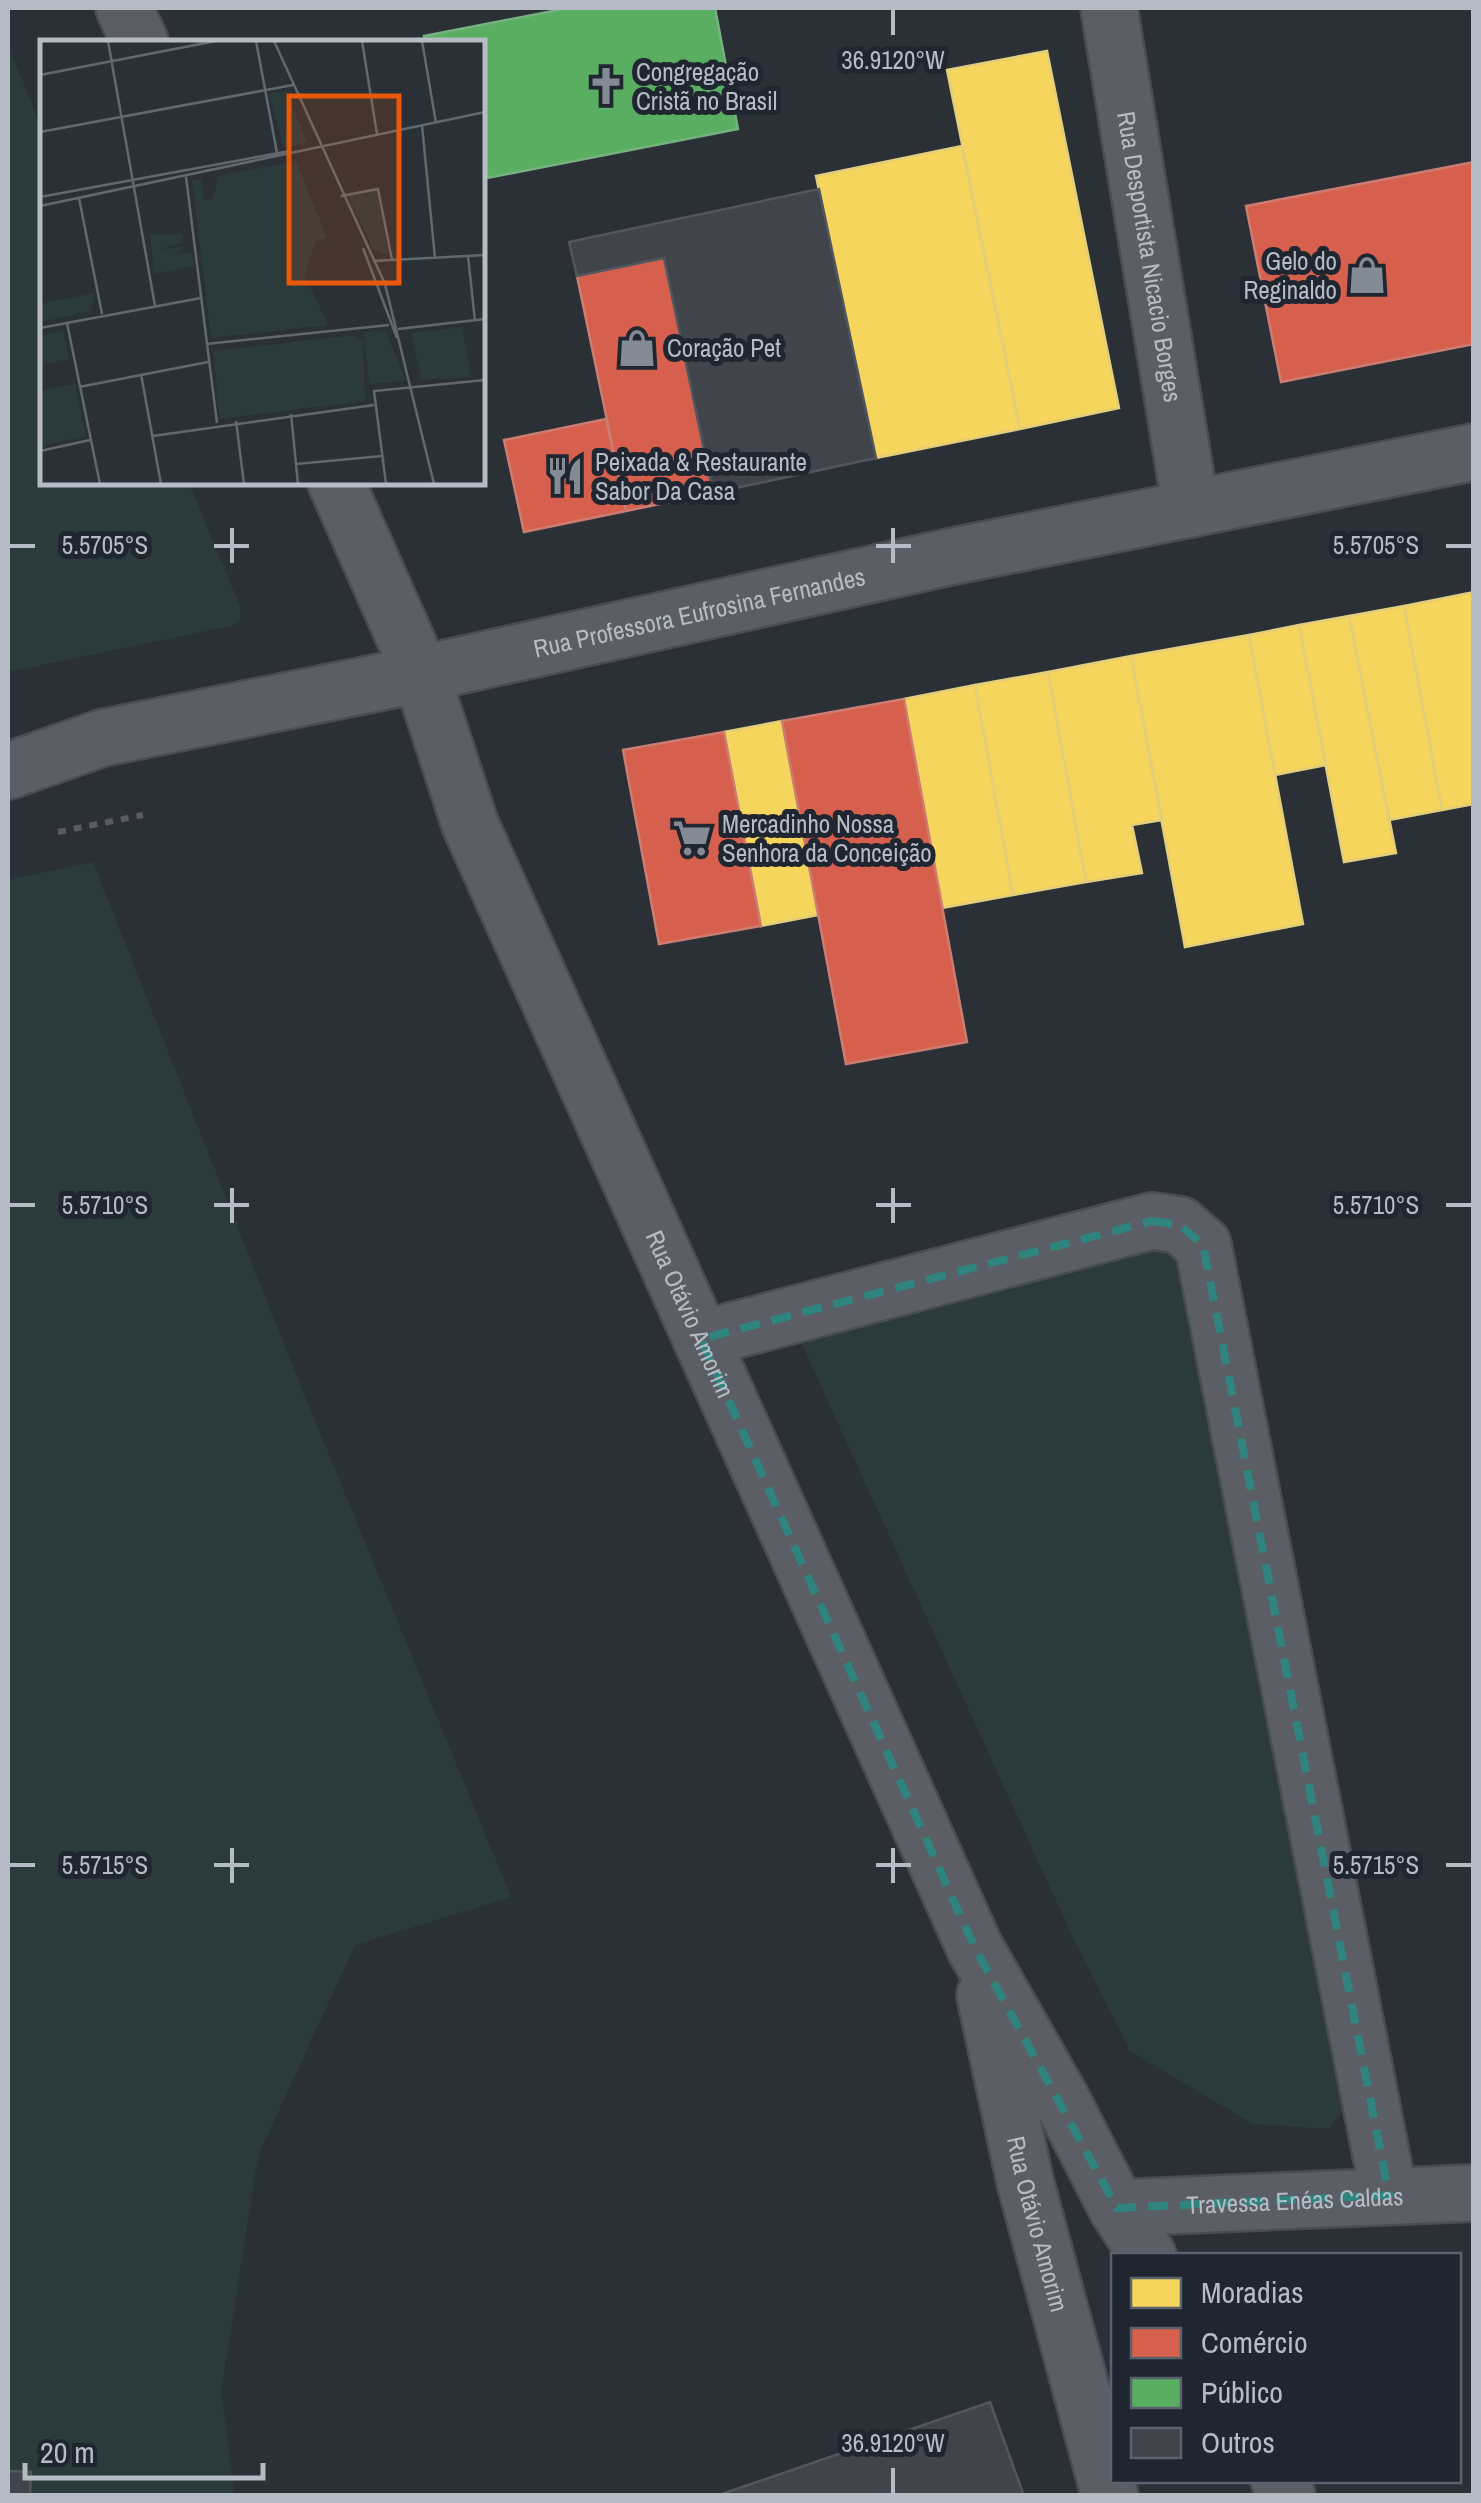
<svg xmlns="http://www.w3.org/2000/svg" width="1481" height="2503" font-family="'Archivo Narrow',sans-serif">
  <rect width="100%" height="100%" fill="#2a3036"/>
  <path fill="#2b3b3c" d="M 8,45 L 42,129 L 42,482 L 189,483 L 240,606 L 241,618 L 235,625 L 8,672 Z
    M 93,862 L 295,1372 L 511,1897 L 355,1945 L 258,2156 L 221,2393 L 235,2495 L 8,2495 L 8,880 Z
    M 1181,1238 L 1369,2080 L 1329,2129 L 1253,2124 L 1130,2051 L 1073,1938 L 789,1316 Z"/>
  <path fill="#f6d55c" stroke="#e2ce7c" stroke-width="2.5" d="M 1047,51 L 1119,408 L 1020,429 L 947,70 Z
    M 962,146 L 1020,429 L 876,458 L 816,176 Z
    M 1474,592 L 1474,804 L 1442,810 L 1404,606 Z
    M 1404,606 L 1442,810 L 1389,820 L 1349,616 Z
    M 1349,616 L 1396,853 L 1344,862 L 1299,625 Z
    M 1299,625 L 1326,765 L 1275,775 L 1249,635 Z
    M 1249,635 L 1303,924 L 1185,947 L 1131,656 Z
    M 1131,656 L 1162,820 L 1132,825 L 1142,873 L 1086,882 L 1048,672 Z
    M 1048,672 L 1086,882 L 1013,895 L 975,685 Z
    M 975,685 L 1013,895 L 942,908 L 904,699 Z
    M 782,721 L 818,915 L 761,926 L 724,732 Z"/>
  <path fill="#d6604d" stroke="#cc7c71" stroke-width="2.5" d="M 1474,162 L 1474,344 L 1281,382 L 1246,206 Z
    M 664,258 L 713,493 L 626,511 L 577,276 Z
    M 606,419 L 626,511 L 524,532 L 504,440 Z
    M 904,699 L 967,1042 L 846,1064 L 782,721 Z
    M 724,732 L 761,926 L 659,944 L 623,750 Z"/>
  <path fill="#5aae61" stroke="#75b27f" stroke-width="2.5" d="M 568,8 L 715,8 L 738,129 L 482,179 L 482,42 L 425,42 L 424,36 Z"/>
  <path fill="#41454b" stroke="#52575d" stroke-width="2.5" d="M 819,189 L 876,458 L 713,493 L 664,258 L 577,276 L 569,242 Z
    M 990,2402 L 1024,2496 L 716,2496 Z
    M 8,2471 L 31,2472 L 30,2496 L 8,2496 Z"/>
  <g fill="none" stroke-linecap="round" stroke-linejoin="round">
    <g stroke="#494c51" stroke-width="60">
      <g id="minor">
        <path d="M 124,8 L 140,42"/>
        <path id="s1" d="M 1109,8 L 1191,509"/>
        <path id="s2" d="M 336,482 L 421,674 L 470,824 L 975,1948 L 1061,2099 L 1117,2208 L 1148,2256"/>
        <path d="M 701,1339 L 1152,1221 L 1180,1225 L 1203,1245 L 1389,2195"/>
        <path id="s3" d="M 985,1995 L 1025,2181 L 1110,2496"/>
        <path id="s4" d="M 1117,2208 L 1474,2193"/>
        <path d="M 1279,2480 L 1287,2496"/>
      </g>
    </g>
    <g stroke="#494c51" stroke-width="60">
      <g id="tertiary">
        <path id="s5" d="M 8,771 L 102,738 L 421,674 L 949,557 L 1474,452"/>
      </g>
    </g>
    <path stroke="#595d61" stroke-width="6" stroke-dasharray="8 8" stroke-linecap="butt" d="M 58,832 L 143,815"/>
    <use href="#minor" stroke="#5b5e64" stroke-width="55"/>
    <use href="#tertiary" stroke="#5b5e64" stroke-width="55"/>
  </g>
  <path fill="none" stroke="#308480" stroke-width="8" stroke-dasharray="20 12" stroke-linejoin="round" d="M 1152,1221 L 1180,1225 L 1203,1245 L 1389,2195 L 1117,2208 L 975,1948 L 701,1339 Z"/>
  <path fill="none" stroke="#b5bcc6" stroke-width="4" d="M 893,10 L 893,35M 232,528 L 232,563M 893,528 L 893,563M 10,546 L 35,546M 214,546 L 249,546M 876,546 L 911,546M 1446,546 L 1471,546M 232,1188 L 232,1223M 893,1188 L 893,1223M 10,1205 L 35,1205M 214,1205 L 249,1205M 876,1205 L 911,1205M 1446,1205 L 1471,1205M 232,1848 L 232,1883M 893,1848 L 893,1883M 10,1865 L 35,1865M 214,1865 L 249,1865M 876,1865 L 911,1865M 1446,1865 L 1471,1865M 893,2468 L 893,2493"/>
  <defs>
    <g id="church-bare" transform="scale(3)"><path d="M-1.2-6h2.4v3.5h3.3v2.4h-3.3V6h-2.4V-.1h-3.3v-2.4h3.3Z" fill="#848b94" stroke="#1f2630" stroke-width="2.5" paint-order="stroke"/></g>
    <g id="shop-bare" transform="scale(3)"><path d="M-5-2.5h2.3a2.7 3.5 0 0 1 5.4 0H5L5.5 6h-11ZM-1.5-2.5h3a1.5 2.3 0 0 0-3 0Z" fill="#848b94" stroke="#1f2630" stroke-width="2.5" paint-order="stroke"/></g>
    <g id="restaurant-bare" transform="scale(3)"><path d="M-5-6h1v4h1v-4h1v4h1v-4h1v5L-1.5 .5V6h-2V.5L-5-1ZM5-6V6H3V1.5H1.5Q1.5-4 5-6Z" fill="#848b94" stroke="#1f2630" stroke-width="2.5" paint-order="stroke"/></g>
    <g id="supermarket-bare" transform="scale(3)"><path d="M-6-5.5h2.5l.6 2H6L4.5 2H-2.5L-4.4-4H-6ZM-1.5 3.2a1.3 1.3 0 1 0 .1 0ZM3 3.2a1.3 1.3 0 1 0 .1 0Z" fill="#848b94" stroke="#1f2630" stroke-width="2.5" paint-order="stroke"/></g>
  </defs>
  <g fill-rule="evenodd">
    <use href="#church-bare" x="606" y="86"/>
    <use href="#shop-bare" x="1367" y="275"/>
    <use href="#shop-bare" x="637" y="348"/>
    <use href="#restaurant-bare" x="565" y="476"/>
    <use href="#supermarket-bare" x="692" y="838"/>
  </g>
  <g text-anchor="middle" dominant-baseline="central" stroke-width="10" stroke-linejoin="round" paint-order="stroke">
    <g font-size="25" fill="#b5bcc6" stroke="#1f2630" text-anchor="start">
      <text x="636" y="72">Congregação<tspan x="636" dy="29">Cristã no Brasil</tspan></text>
      <text x="1337" y="261" text-anchor="end">Gelo do<tspan x="1337" dy="29">Reginaldo</tspan></text>
      <text x="667" y="348">Coração Pet</text>
      <text x="595" y="462">Peixada &amp; Restaurante<tspan x="595" dy="29">Sabor Da Casa</tspan></text>
      <text x="722" y="824">Mercadinho Nossa<tspan x="722" dy="29">Senhora da Conceição</tspan></text>
    </g>
    <g font-size="25" fill="#b5bcc6" stroke="#1f2630">
      <text stroke="none"><textPath href="#s1" startOffset="252">Rua Desportista Nicacio Borges</textPath></text>
      <text stroke="none"><textPath href="#s5" startOffset="710">Rua Professora Eufrosina Fernandes</textPath></text>
      <text stroke="none"><textPath href="#s2" startOffset="905">Rua Otávio Amorim</textPath></text>
      <text stroke="none"><textPath href="#s4" startOffset="178">Travessa Enéas Caldas</textPath></text>
      <text stroke="none"><textPath href="#s3" startOffset="235">Rua Otávio Amorim</textPath></text>
    </g>
  </g>
  <g transform="translate(40 40)">
    <rect width="445" height="445" fill="#2a3036"/>
    <path d="M 246,51 L 267,102 L 244,108 L 229,54 ZM 256,121 L 287,198 L 275,202 L 265,235 L 288,285 L 171,298 L 152,141 L 161,139 L 163,160 L 173,159 L 178,136 ZM 337,149 L 348,215 L 333,209 L 308,155 ZM 110,194 L 142,194 L 142,202 L 120,210 L 151,205 L 134,213 L 152,214 L 154,226 L 114,234 ZM 54,253 L 51,271 L 0,282 L 0,264 ZM 422,287 L 431,337 L 381,340 L 372,293 ZM 23,291 L 29,319 L 0,325 L 0,296 ZM 346,291 L 366,341 L 329,344 L 324,292 ZM 315,295 L 323,301 L 325,361 L 180,379 L 173,311 ZM 35,344 L 46,396 L 0,406 L 0,351 Z" fill="#2b3b3c"/>
    <path fill="none" stroke="#626870" stroke-width="2.5" d="M 68,1 L 115,266M 216,1 L 237,113M 234,1 L 345,244 L 394,444M 322,1 L 337,94M 382,1 L 396,83M 0,35 L 176,1M 382,85 L 395,218M 0,92 L 253,45M 146,137 L 177,383M 301,156 L 338,149 L 352,220M 0,157 L 250,111M 39,158 L 62,274M 0,166 L 445,72M 323,208 L 357,298M 428,216 L 435,281M 333,221 L 445,215M 27,283 L 60,444M 0,288 L 161,258M 358,289 L 445,279M 166,304 L 349,285M 101,334 L 121,444M 39,347 L 168,322M 251,374 L 258,444M 196,381 L 204,444M 113,396 L 334,365M 0,411 L 50,400M 256,424 L 342,416M 346,444 L 334,351 L 445,340"/>
    <path fill="#e8590c" fill-opacity="0.15" stroke="#e8590c" stroke-width="5" d="M 249,56 L 359,56 L 359,243 L 249,243 Z"/>
    <rect width="445" height="445" fill="none" stroke="#b5bcc6" stroke-width="5"/>
  </g>
  <g font-size="25" text-anchor="middle" fill="#b5bcc6" stroke="#1f2630" stroke-width="10" stroke-linejoin="round" paint-order="stroke">
    <text x="893" y="69">36.9120°W</text>
    <text x="105" y="554">5.5705°S</text>
    <text x="1376" y="554">5.5705°S</text>
    <text x="105" y="1214">5.5710°S</text>
    <text x="1376" y="1214">5.5710°S</text>
    <text x="105" y="1874">5.5715°S</text>
    <text x="1376" y="1874">5.5715°S</text>
    <text x="893" y="2452">36.9120°W</text>
  </g>
  <rect width="1481" height="2503" fill="none" stroke="#b5bcc6" stroke-width="20"/>
  <rect x="1111" y="2253" width="350" height="230" fill="#1f2630" stroke="#5b626c" stroke-width="2.5"/>
  <rect x="1131" y="2278" width="50" height="30" fill="#f6d55c" stroke="#5b626c" stroke-width="2.5"/>
  <text x="1201" y="2303" font-size="30" fill="#b5bcc6">Moradias</text>
  <rect x="1131" y="2328" width="50" height="30" fill="#d6604d" stroke="#5b626c" stroke-width="2.5"/>
  <text x="1201" y="2353" font-size="30" fill="#b5bcc6">Comércio</text>
  <rect x="1131" y="2378" width="50" height="30" fill="#5aae61" stroke="#5b626c" stroke-width="2.5"/>
  <text x="1201" y="2403" font-size="30" fill="#b5bcc6">Público</text>
  <rect x="1131" y="2428" width="50" height="30" fill="#41454b" stroke="#5b626c" stroke-width="2.5"/>
  <text x="1201" y="2453" font-size="30" fill="#b5bcc6">Outros</text>
  <path d="M25 2463v15h238v-15" fill="none" stroke="#b5bcc6" stroke-width="5"/>
  <text x="40" y="2463" font-size="30" fill="#b5bcc6" stroke="#1f2630" stroke-width="8" paint-order="stroke">20 m</text>
</svg>
